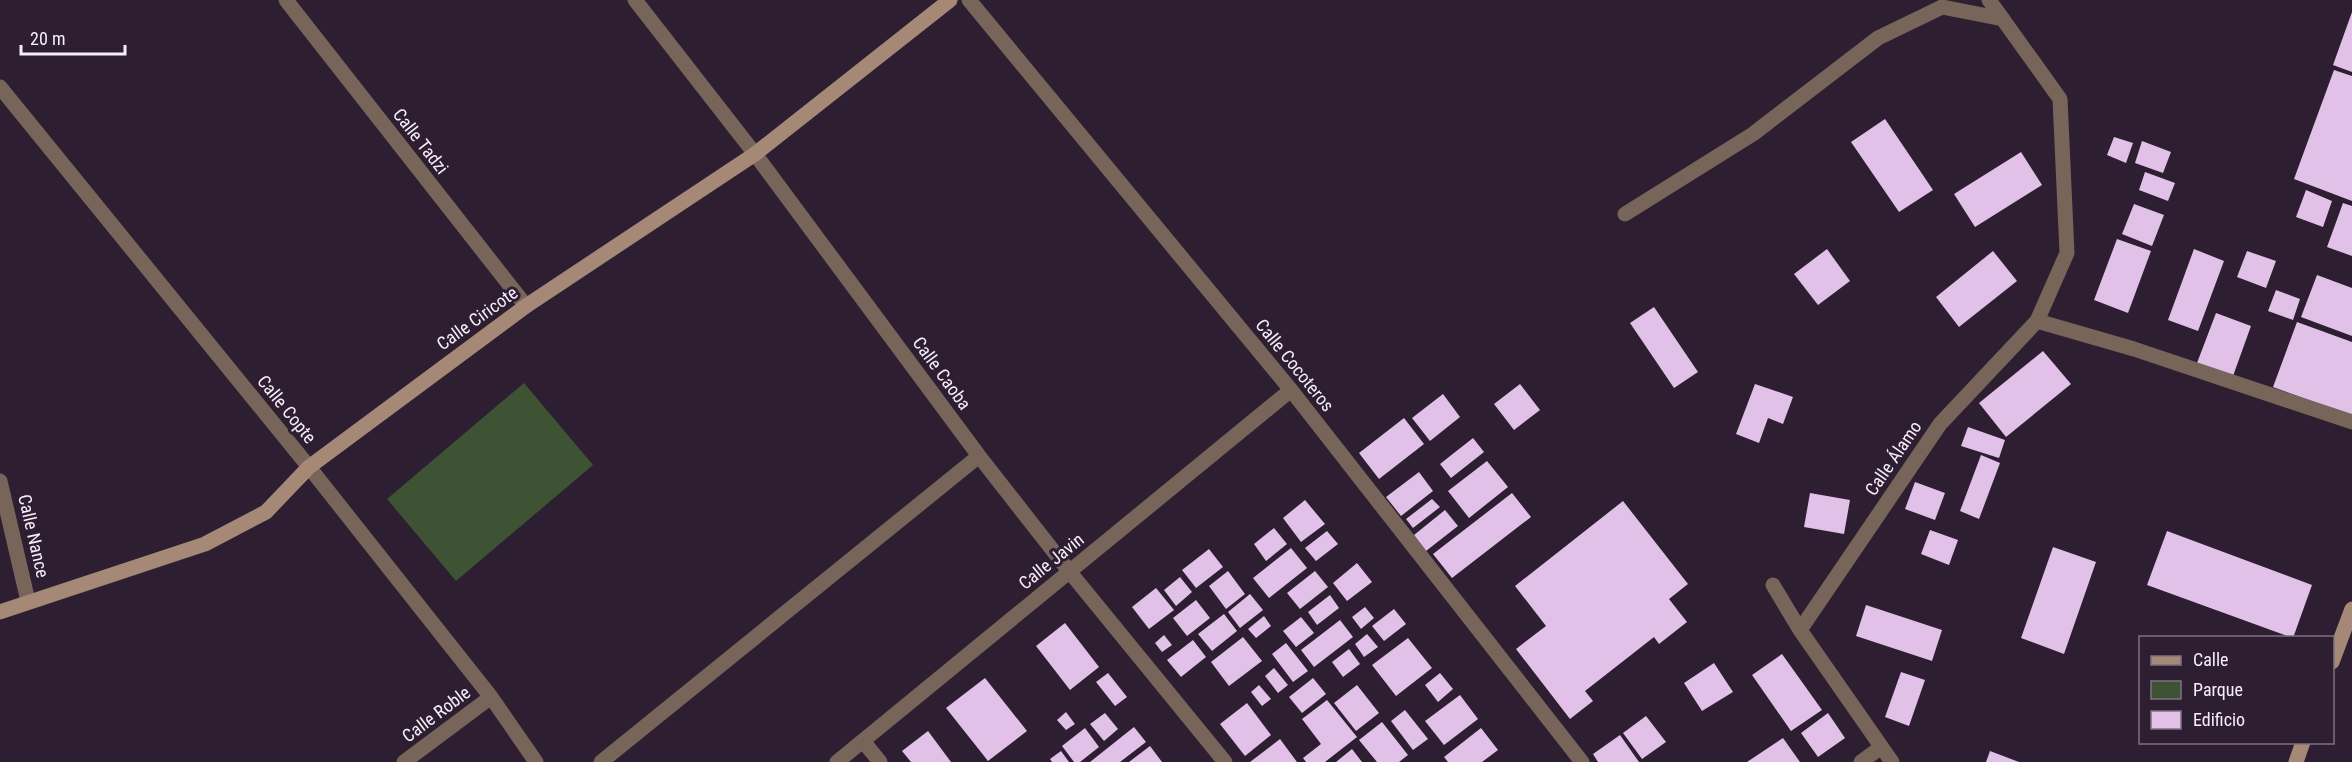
<svg xmlns="http://www.w3.org/2000/svg" width="2352" height="762" font-family="'Roboto Condensed',sans-serif">
  <rect width="100%" height="100%" fill="#2d1f31"/>
  <path fill="#3d5333" d="M 524,383 L 593,465 L 456,581 L 387,499 Z"/>
  <path fill="#e1c1e8" d="M 2352,12 L 2352,72 L 2333,65 Z
    M 2334,70 L 2352,76 L 2352,201 L 2294,179 Z
    M 1885,119 L 1933,190 L 1899,212 L 1851,142 Z
    M 2114,137 L 2133,143 L 2126,163 L 2107,155 Z
    M 2142,141 L 2171,152 L 2163,173 L 2135,163 Z
    M 2021,152 L 2042,185 L 1975,227 L 1954,194 Z
    M 2145,172 L 2175,183 L 2168,201 L 2139,190 Z
    M 2306,190 L 2332,201 L 2323,227 L 2296,217 Z
    M 2343,203 L 2352,206 L 2352,256 L 2327,247 Z
    M 2134,204 L 2164,215 L 2152,246 L 2122,234 Z
    M 2117,239 L 2151,251 L 2128,313 L 2094,300 Z
    M 1827,249 L 1850,281 L 1818,305 L 1794,274 Z
    M 2194,249 L 2224,261 L 2198,331 L 2168,320 Z
    M 1993,251 L 2017,281 L 1959,327 L 1936,297 Z
    M 2247,251 L 2276,261 L 2266,288 L 2237,277 Z
    M 2317,275 L 2352,288 L 2352,336 L 2301,317 Z
    M 2276,290 L 2300,299 L 2293,320 L 2268,311 Z
    M 1654,307 L 1698,372 L 1674,388 L 1630,323 Z
    M 2216,313 L 2251,326 L 2233,376 L 2197,363 Z
    M 2297,322 L 2352,342 L 2352,416 L 2273,387 Z
    M 2043,351 L 2071,384 L 2006,437 L 1979,403 Z
    M 1520,384 L 1540,410 L 1514,430 L 1494,404 Z
    M 1755,384 L 1793,397 L 1783,424 L 1768,418 L 1759,443 L 1736,434 Z
    M 1443,394 L 1460,417 L 1430,441 L 1412,418 Z
    M 1404,418 L 1424,444 L 1379,479 L 1359,453 Z
    M 1968,427 L 2005,440 L 1999,458 L 1961,446 Z
    M 1473,438 L 1484,452 L 1451,478 L 1440,464 Z
    M 1981,455 L 2000,463 L 1979,519 L 1960,511 Z
    M 1487,461 L 1508,487 L 1469,518 L 1448,491 Z
    M 1419,472 L 1433,491 L 1401,516 L 1386,497 Z
    M 1915,482 L 1945,493 L 1935,520 L 1905,509 Z
    M 1512,493 L 1531,517 L 1452,578 L 1433,554 Z
    M 1810,493 L 1850,500 L 1844,534 L 1804,527 Z
    M 1432,499 L 1440,507 L 1413,528 L 1406,519 Z
    M 1305,500 L 1325,524 L 1301,542 L 1283,518 Z
    M 1623,501 L 1688,584 L 1669,599 L 1687,622 L 1659,644 L 1654,637 L 1585,691 L 1593,701 L 1570,719 L 1516,649 L 1546,626 L 1515,586 Z
    M 1445,510 L 1458,526 L 1426,551 L 1414,535 Z
    M 1274,528 L 1287,544 L 1266,561 L 1254,544 Z
    M 1930,530 L 1958,540 L 1949,565 L 1921,554 Z
    M 1327,531 L 1338,544 L 1316,561 L 1305,548 Z
    M 2167,531 L 2312,585 L 2293,638 L 2147,585 Z
    M 2053,547 L 2096,562 L 2064,654 L 2021,638 Z
    M 1291,548 L 1307,568 L 1269,598 L 1253,578 Z
    M 1209,549 L 1223,567 L 1196,588 L 1182,570 Z
    M 1357,563 L 1372,582 L 1347,601 L 1333,583 Z
    M 1228,571 L 1245,594 L 1226,609 L 1209,586 Z
    M 1315,571 L 1328,587 L 1300,609 L 1287,593 Z
    M 1180,577 L 1192,592 L 1176,606 L 1164,590 Z
    M 1156,588 L 1174,610 L 1149,629 L 1132,607 Z
    M 1250,594 L 1263,610 L 1240,628 L 1228,612 Z
    M 1330,595 L 1339,608 L 1317,625 L 1308,612 Z
    M 1196,600 L 1210,618 L 1187,636 L 1173,618 Z
    M 1866,605 L 1942,630 L 1932,661 L 1856,636 Z
    M 1365,607 L 1374,618 L 1361,629 L 1352,617 Z
    M 1394,609 L 1406,624 L 1384,641 L 1372,626 Z
    M 1224,614 L 1237,631 L 1212,651 L 1198,634 Z
    M 1264,616 L 1271,626 L 1256,638 L 1248,629 Z
    M 1301,617 L 1314,633 L 1296,647 L 1283,631 Z
    M 1340,620 L 1353,637 L 1314,667 L 1301,650 Z
    M 1065,623 L 1099,667 L 1070,690 L 1036,646 Z
    M 1367,634 L 1378,647 L 1364,657 L 1355,644 Z
    M 1164,635 L 1172,645 L 1162,652 L 1155,643 Z
    M 1243,637 L 1262,661 L 1229,686 L 1211,662 Z
    M 1408,638 L 1432,668 L 1396,696 L 1372,665 Z
    M 1193,640 L 1206,657 L 1181,677 L 1167,660 Z
    M 1286,643 L 1308,671 L 1293,682 L 1272,654 Z
    M 1349,649 L 1360,664 L 1343,677 L 1332,662 Z
    M 1782,654 L 1822,710 L 1791,731 L 1752,675 Z
    M 1714,663 L 1733,692 L 1702,711 L 1684,683 Z
    M 1274,668 L 1288,685 L 1278,693 L 1265,676 Z
    M 1901,672 L 1925,680 L 1909,726 L 1885,717 Z
    M 1108,673 L 1127,697 L 1115,706 L 1096,682 Z
    M 1440,673 L 1453,689 L 1438,702 L 1425,685 Z
    M 985,678 L 1027,731 L 988,761 L 946,708 Z
    M 1313,678 L 1326,694 L 1302,713 L 1289,697 Z
    M 1259,685 L 1271,699 L 1262,706 L 1251,692 Z
    M 1357,685 L 1379,713 L 1356,731 L 1334,703 Z
    M 1460,695 L 1478,719 L 1444,745 L 1425,721 Z
    M 1327,700 L 1357,737 L 1325,762 L 1306,762 L 1303,758 L 1321,744 L 1302,719 Z
    M 1247,703 L 1271,735 L 1245,756 L 1220,724 Z
    M 1405,710 L 1428,739 L 1413,750 L 1391,721 Z
    M 1066,712 L 1075,724 L 1066,730 L 1057,720 Z
    M 1105,713 L 1118,729 L 1104,741 L 1090,724 Z
    M 1828,713 L 1845,738 L 1818,757 L 1801,733 Z
    M 1646,716 L 1666,742 L 1642,759 L 1623,733 Z
    M 1382,722 L 1408,755 L 1399,762 L 1377,762 L 1359,740 Z
    M 1134,727 L 1146,742 L 1120,762 L 1090,762 Z
    M 1085,728 L 1099,747 L 1080,762 L 1074,762 L 1062,746 Z
    M 1481,728 L 1498,750 L 1482,762 L 1448,762 L 1444,757 Z
    M 928,731 L 951,762 L 911,762 L 902,751 Z
    M 1620,735 L 1639,762 L 1598,762 L 1593,754 Z
    M 1783,738 L 1800,762 L 1747,762 Z
    M 1280,739 L 1297,762 L 1250,762 Z
    M 1150,746 L 1162,762 L 1129,762 Z
    M 1352,749 L 1362,762 L 1336,762 Z
    M 1061,751 L 1069,762 L 1052,762 L 1050,759 Z
    M 1990,751 L 2019,762 L 1986,762 Z"/>
  <g fill="none" stroke-linecap="round" stroke-linejoin="round">
    <path stroke="#776559" stroke-width="15" d="M 286,0 L 526,306
      M 635,0 L 755,154 L 979,456 L 1069,571 L 1225,762
      M 969,0 L 1291,390 L 1582,762
      M 0,87 L 309,467 L 491,697 L 536,762
      M 1625,214 L 1753,134 L 1878,38 L 1942,7 L 2003,19
      M 2037,321 L 2134,349 L 2352,422
      M 0,481 L 28,601
      M 1773,585 L 1800,630 L 1892,762
      M 1800,630 L 1940,424 L 2037,321 L 2067,253 L 2060,99 L 1989,0
      M 863,741 L 880,762
      M 404,762 L 491,697
      M 601,762 L 979,456
      M 837,762 L 1291,390
      M 1861,762 L 1880,748"/>
    <path stroke="#a58976" stroke-width="15" d="M 0,612 L 205,544 L 266,512 L 309,467 L 526,306 L 755,154 L 950,0
      M 2332,662 L 2352,609
      M 2296,762 L 2303,742"/>
  </g>
  <g text-anchor="middle" dominant-baseline="central" stroke-width="6" stroke-linejoin="round" paint-order="stroke">
    <g font-size="18" fill="#f8eefa" stroke="#2d1f31">
      <text transform="translate(421 141) rotate(52)">Calle Tadzi</text>
      <text transform="translate(477 318) rotate(-36)">Calle Ciricote</text>
      <text transform="translate(1295 365) rotate(51)">Calle Cocoteros</text>
      <text transform="translate(942 373) rotate(54)">Calle Caoba</text>
      <text transform="translate(287 409) rotate(51)">Calle Copte</text>
      <text transform="translate(1893 458) rotate(-56)">Calle Álamo</text>
      <text transform="translate(34 536) rotate(77)">Calle Nance</text>
      <text transform="translate(1051 561) rotate(-39)">Calle Javin</text>
      <text transform="translate(436 714) rotate(-37)">Calle Roble</text>
    </g>
  </g>
  <rect x="2139" y="636" width="195" height="108" fill="#2d1f31" stroke="#7e7281" stroke-width="1.5"/>
  <rect x="2151" y="656" width="30" height="9" fill="#a58976" stroke="#7e7281" stroke-width="1.5"/>
  <text x="2193" y="666" font-size="18" fill="#f8eefa">Calle</text>
  <rect x="2151" y="681" width="30" height="18" fill="#3d5333" stroke="#7e7281" stroke-width="1.5"/>
  <text x="2193" y="696" font-size="18" fill="#f8eefa">Parque</text>
  <rect x="2151" y="711" width="30" height="18" fill="#e1c1e8" stroke="#7e7281" stroke-width="1.5"/>
  <text x="2193" y="726" font-size="18" fill="#f8eefa">Edificio</text>
  <path d="M21 45v9h104v-9" fill="none" stroke="#f8eefa" stroke-width="3"/>
  <text x="30" y="45" font-size="18" fill="#f8eefa" stroke="#2d1f31" stroke-width="4.5" paint-order="stroke">20 m</text>
</svg>
